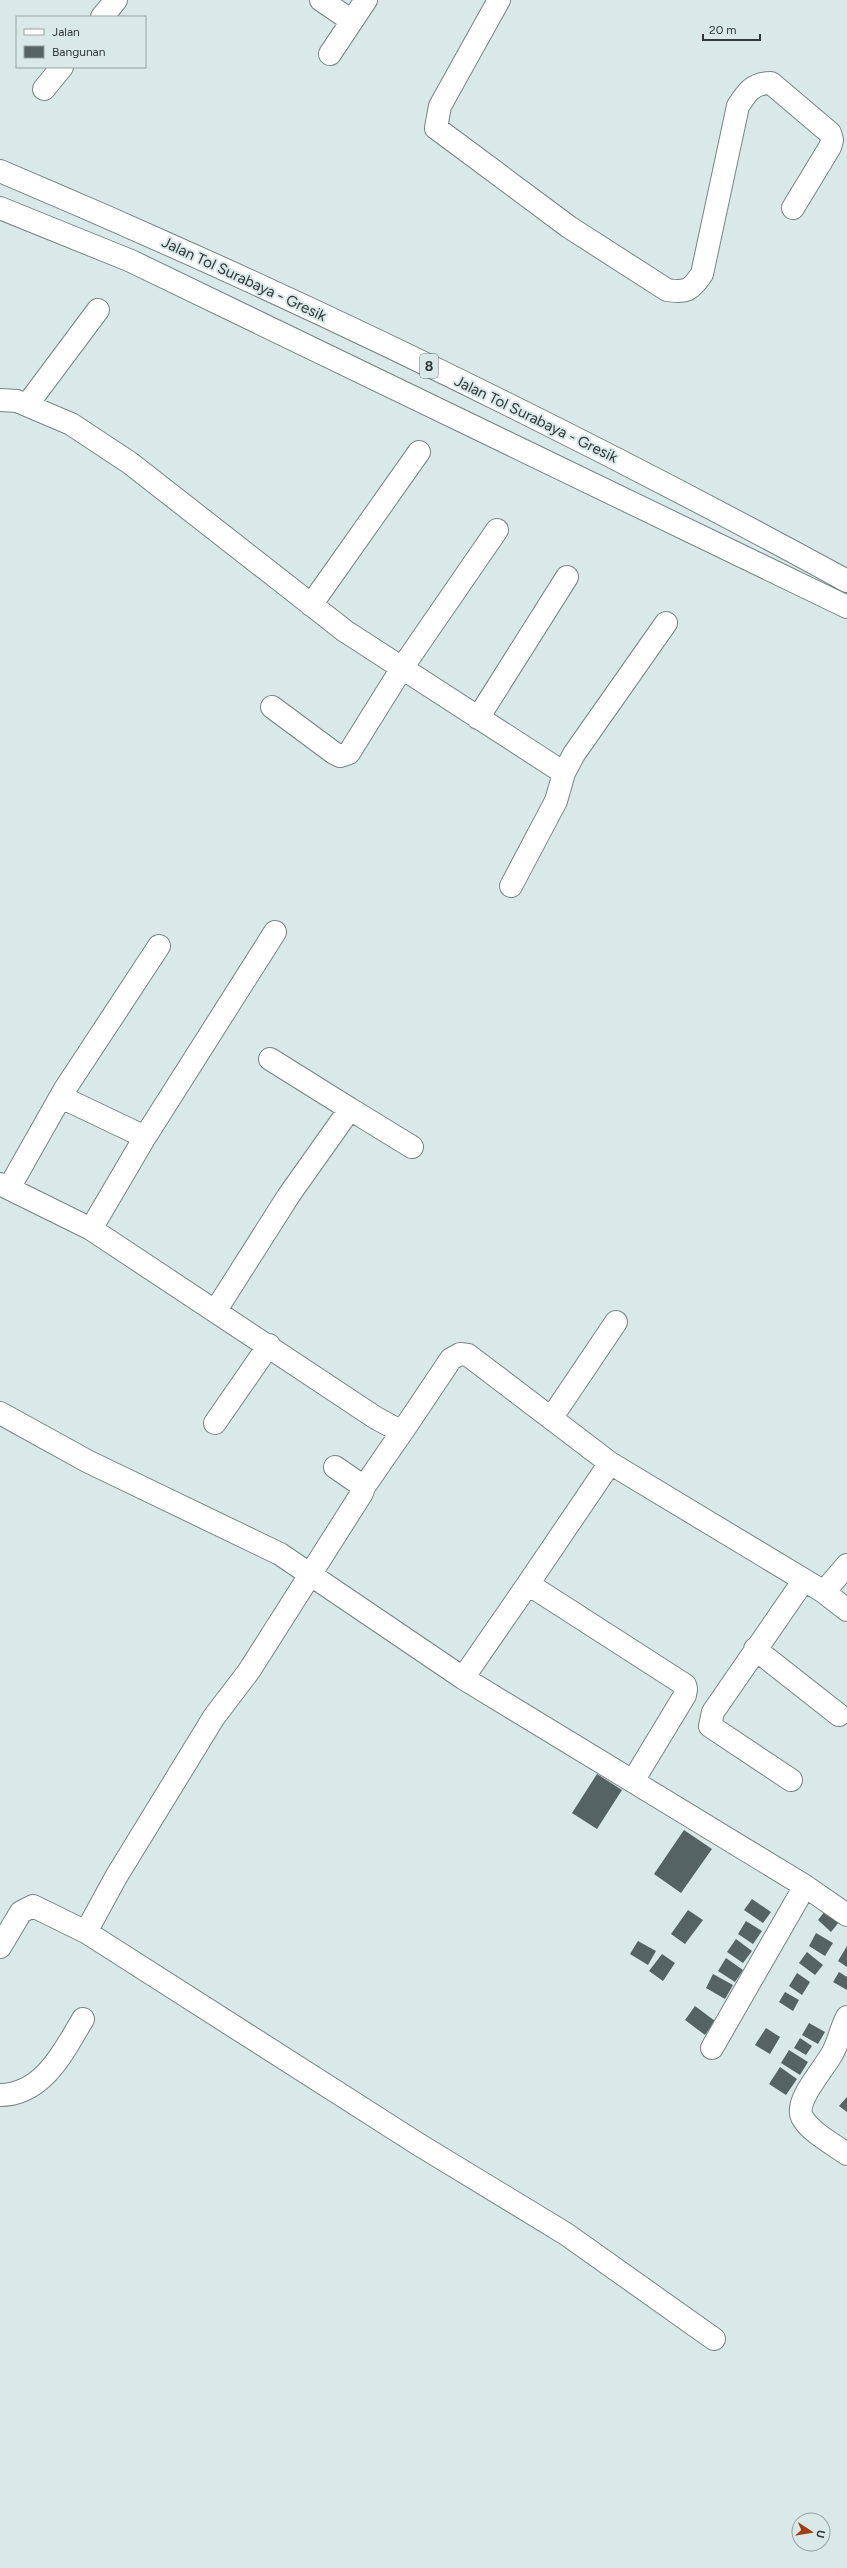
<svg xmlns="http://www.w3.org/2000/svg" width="847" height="2568" font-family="Figtree,sans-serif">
  <rect width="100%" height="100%" fill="#d8e9e7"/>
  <path fill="#556462" d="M 597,1774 L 622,1790 L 597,1829 L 572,1813 Z
    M 684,1830 L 712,1849 L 681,1893 L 654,1874 Z
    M 752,1899 L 771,1912 L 763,1923 L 744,1910 Z
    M 688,1910 L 703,1920 L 685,1944 L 671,1934 Z
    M 825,1911 L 839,1922 L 831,1932 L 818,1920 Z
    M 746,1921 L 762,1931 L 753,1944 L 738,1934 Z
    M 816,1933 L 833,1943 L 825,1956 L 809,1946 Z
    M 736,1939 L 752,1951 L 743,1963 L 727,1952 Z
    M 638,1941 L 656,1951 L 648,1965 L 630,1954 Z
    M 847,1946 L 847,1967 L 838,1961 Z
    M 807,1952 L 823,1965 L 815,1975 L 799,1963 Z
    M 662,1954 L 675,1963 L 663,1981 L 649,1971 Z
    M 726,1958 L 743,1970 L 735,1982 L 718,1971 Z
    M 839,1972 L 847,1977 L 847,1990 L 833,1982 Z
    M 797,1973 L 810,1982 L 802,1995 L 789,1986 Z
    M 713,1974 L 733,1985 L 725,1999 L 706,1988 Z
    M 785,1992 L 799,2000 L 793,2011 L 779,2002 Z
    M 695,2006 L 715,2021 L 705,2035 L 685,2020 Z
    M 809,2023 L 825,2032 L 818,2044 L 802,2035 Z
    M 766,2028 L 780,2037 L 770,2054 L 755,2045 Z
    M 800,2038 L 812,2046 L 806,2055 L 794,2048 Z
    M 789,2050 L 808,2062 L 800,2075 L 781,2063 Z
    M 780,2067 L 797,2079 L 786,2095 L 769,2084 Z
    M 847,2097 L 847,2112 L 839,2106 Z"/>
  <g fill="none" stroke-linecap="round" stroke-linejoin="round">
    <g stroke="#768584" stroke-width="24">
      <path id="minor" d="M 321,0 L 352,21
        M 499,0 L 440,106 L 436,128 L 569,227 L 667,290 C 687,293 691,290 702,274 L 738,106 C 747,92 753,83 771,83 L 830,133 L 832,140 L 830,147 L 793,208
        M 102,17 L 116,0
        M 330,54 L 366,0
        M 44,89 L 62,67
        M 0,400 L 17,401 L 71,424 L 130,463 L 345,631 L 564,773 L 574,754 L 666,623
        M 27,405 L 98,310
        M 311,605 L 419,452
        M 272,707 L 334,753 L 340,756 L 349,753 L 402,668 L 497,530
        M 478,718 L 567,577
        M 511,886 L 556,801 L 564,773
        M 61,1097 L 145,1137
        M 350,1109 L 412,1147
        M 0,1184 L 91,1229 L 376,1418 L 402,1432 L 451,1359 L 460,1354 L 468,1355 L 610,1463 L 824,1592 L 847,1565
        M 9,1188 L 65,1089 L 159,946
        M 91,1229 L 145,1137 L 275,932
        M 216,1310 L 289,1195 L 350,1109 L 270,1059
        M 0,1413 L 87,1461 L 280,1554 L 463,1678 L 805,1886 L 847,1915
        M 552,1417 L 616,1322
        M 215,1423 L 269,1345
        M 610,1463 L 528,1584 L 685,1685 L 686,1689 L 685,1695 L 633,1781
        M 364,1487 L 402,1432
        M 824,1592 L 847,1610
        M 755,1649 L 839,1715
        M 463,1678 L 528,1584
        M 791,1780 L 710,1726 L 713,1712 L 804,1580
        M 86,1932 L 116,1877 L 214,1717 L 249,1671 L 362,1493 L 364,1487 L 335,1467
        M 0,1947 L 21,1912 L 33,1906 L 86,1932 L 418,2144 L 566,2234 L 714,2339
        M 847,2017 C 841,2028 839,2041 833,2052 C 826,2067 794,2100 802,2117 C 810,2132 833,2144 847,2154
        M 712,2048 L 805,1886
        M 0,2095 C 43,2095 64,2051 83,2019"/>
    </g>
    <g stroke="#768584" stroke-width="24">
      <path id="highway" d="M 0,171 C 289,293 572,431 847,581
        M 0,208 L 131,261 L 847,607"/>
    </g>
    <use href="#minor" stroke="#fff" stroke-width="22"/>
    <use href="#highway" stroke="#fff" stroke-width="22"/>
  </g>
  <g text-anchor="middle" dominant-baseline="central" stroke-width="4" stroke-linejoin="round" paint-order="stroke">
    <rect fill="#d8e9e7" stroke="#636d6c" stroke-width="1" x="420" y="354" width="18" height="24" rx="3"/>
    <g font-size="14" font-weight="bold" fill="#313837">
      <text x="429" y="366">8</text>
    </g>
    <g font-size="15" fill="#313837" stroke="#d8e9e7">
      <text transform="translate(244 279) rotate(25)">Jalan Tol Surabaya - Gresik</text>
      <text transform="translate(536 419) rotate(26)">Jalan Tol Surabaya - Gresik</text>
    </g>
  </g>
  <rect x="16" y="16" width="130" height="52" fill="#d8e9e7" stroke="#95a2a1"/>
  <rect x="24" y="29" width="20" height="6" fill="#ffffff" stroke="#95a2a1"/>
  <text x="52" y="36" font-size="12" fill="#313837">Jalan</text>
  <rect x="24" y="46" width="20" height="12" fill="#556462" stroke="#95a2a1"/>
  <text x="52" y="56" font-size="12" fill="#313837">Bangunan</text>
  <g transform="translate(811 2532) rotate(102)"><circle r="19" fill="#d8e9e7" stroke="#95a2a1"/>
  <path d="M0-3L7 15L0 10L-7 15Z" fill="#a13c12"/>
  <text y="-6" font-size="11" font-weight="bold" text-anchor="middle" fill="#313837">U</text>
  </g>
  <path d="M703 34v6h57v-6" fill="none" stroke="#313837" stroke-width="2"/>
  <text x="709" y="34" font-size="12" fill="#313837" stroke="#d8e9e7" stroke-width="3" paint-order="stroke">20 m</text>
</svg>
